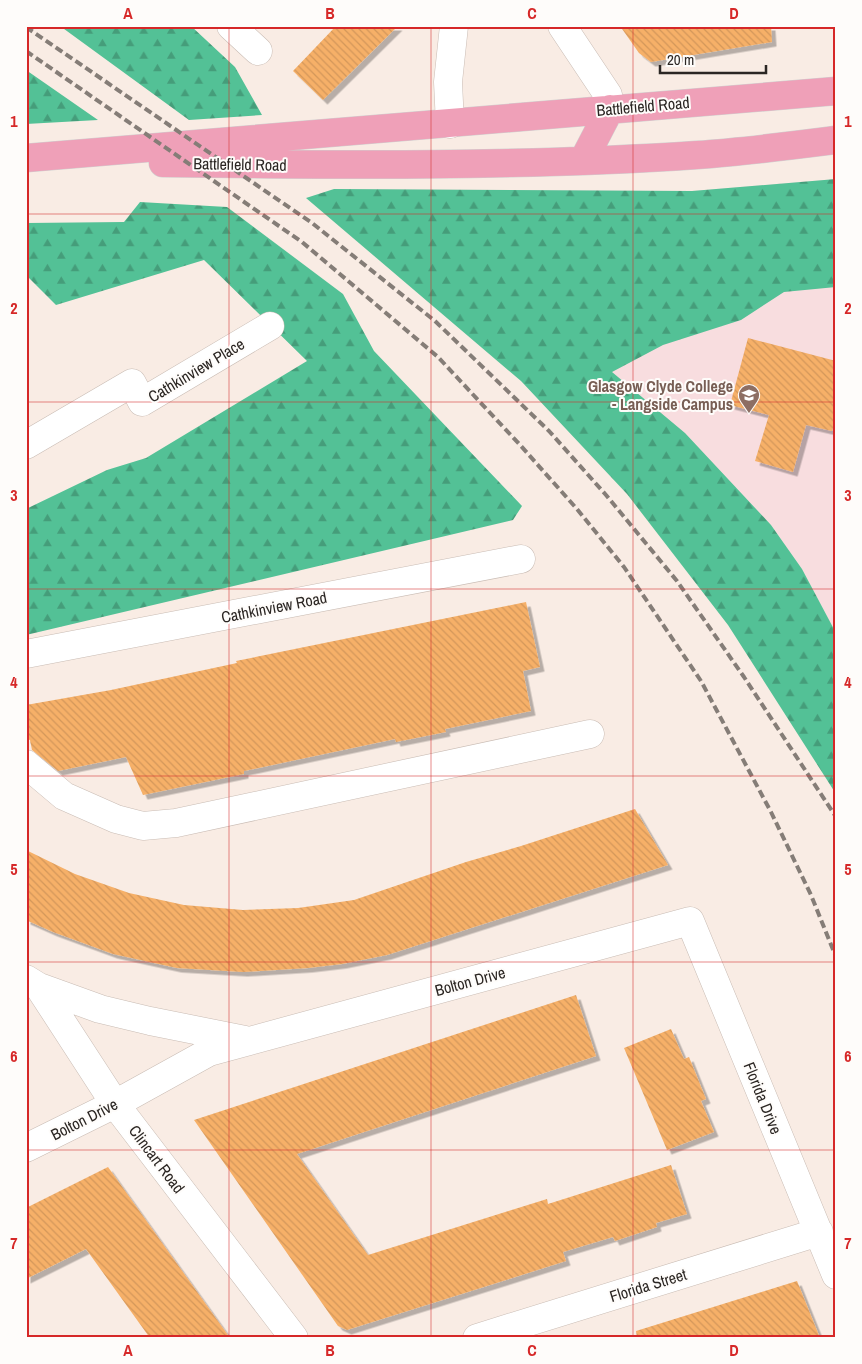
<svg xmlns="http://www.w3.org/2000/svg" width="862" height="1364" font-family="'Archivo Narrow',sans-serif">
  <defs>
    <pattern id="forest-firs" width="22" height="20" patternUnits="userSpaceOnUse" patternTransform="scale(1.25)"><rect width="22" height="20" fill="#53c196"/><path d="M5 1l3.5 6h-7zM16 11l3.5 6h-7z" fill="#459d7a"/></pattern>
    <pattern id="building-back-hatch" width="6" height="6" patternUnits="userSpaceOnUse" patternTransform="scale(1.25)"><rect width="6" height="6" fill="#f6b068"/><path d="M-1 5l2 2M0 0l6 6M5-1l2 2" fill="none" stroke="#d3975a"/></pattern>
    <filter id="shadow"><feDropShadow dx="4.5" dy="4.5" stdDeviation="0" flood-color="#0004"/></filter>
  </defs>
  <rect width="100%" height="100%" fill="#f9ece4"/>
  <path fill="#f8dddf" d="M 836,179 L 836,633 L 802,569 L 771,525 L 334,189 L 692,191 Z"/>
  <path fill="url(#forest-firs)" d="M 60,26 L 191,26 L 235,67 L 262,115 L 189,120 Z
    M 26,70 L 98,120 L 26,124 Z
    M 836,179 L 836,287 L 784,292 L 741,320 L 663,345 L 612,372 L 685,433 L 771,525 L 802,569 L 836,633 L 836,794 L 728,625 L 627,494 L 521,381 L 306,198 L 334,189 L 692,191 Z
    M 140,202 L 227,207 L 343,294 L 374,351 L 522,506 L 513,520 L 26,635 L 26,509 L 107,470 L 146,458 L 307,361 L 204,260 L 56,305 L 29,278 L 26,277 L 26,223 L 124,222 Z"/>
  <path fill="url(#building-back-hatch)" filter="url(#shadow)" d="M 336,26 L 398,26 L 323,100 L 293,71 Z
    M 620,26 L 771,26 L 772,42 L 651,62 L 639,53 Z
    M 748,338 L 836,361 L 836,417 L 832,431 L 806,425 L 793,472 L 755,461 L 769,415 L 730,405 Z
    M 526,602 L 540,667 L 523,671 L 531,711 L 445,729 L 446,732 L 396,742 L 395,739 L 244,771 L 244,774 L 143,795 L 126,757 L 58,771 L 32,750 L 30,740 L 26,739 L 26,705 L 111,690 L 237,663 L 236,661 Z
    M 635,809 L 668,865 L 387,955 L 342,964 L 308,968 L 243,972 L 177,968 L 113,954 L 53,932 L 26,920 L 26,850 L 75,874 L 129,893 L 184,905 L 243,910 L 298,908 L 354,900 L 466,862 L 521,846 Z
    M 576,995 L 596,1056 L 297,1154 L 368,1255 L 547,1199 L 548,1204 L 671,1165 L 687,1214 L 656,1223 L 657,1227 L 615,1241 L 613,1237 L 563,1252 L 566,1261 L 347,1330 L 338,1326 L 194,1120 Z
    M 671,1029 L 684,1059 L 689,1057 L 706,1099 L 701,1101 L 714,1132 L 667,1150 L 624,1048 Z
    M 108,1167 L 155,1233 L 230,1338 L 150,1338 L 86,1249 L 26,1279 L 26,1208 Z
    M 797,1281 L 820,1338 L 637,1338 L 636,1331 Z"/>
  <g fill="none" stroke-linecap="round" stroke-linejoin="round">
    <g stroke="#c9bcb4" stroke-width="29">
      <path id="minor" d="M 231,26 L 258,51
        M 562,26 L 608,95 L 610,109
        M 450,124 L 448,82 L 454,26
        M 26,445 L 132,383 L 142,402 L 270,326
        M 26,654 L 521,559
        M 26,764 L 64,796 L 116,819 L 143,826 L 176,823 L 590,734
        M 26,979 L 39,987 L 115,1104 L 294,1338
        M 39,987 L 100,1009 L 150,1021 L 245,1040
        M 26,1148 L 115,1104 L 209,1052 L 690,921 L 836,1275
        M 477,1338 L 819,1232"/>
    </g>
    <g stroke="#d0cfcf" stroke-width="29">
      <path id="major" d="M 26,158 L 836,91
        M 583,161 L 610,109
        M 163,163 C 341,165 519,167 697,155 C 743,152 789,146 836,140"/>
    </g>
    <use href="#minor" stroke="#fff" stroke-width="28"/>
    <use href="#major" stroke="#efa0b8" stroke-width="28"/>
    <path stroke="#857d77" stroke-width="4" stroke-dasharray="8 4" stroke-linecap="butt" d="M 26,27 L 312,223 L 435,321 L 549,431 L 606,495 L 677,581 L 744,677 L 836,817
      M 26,51 L 302,242 L 438,357 L 521,446 L 577,509 L 624,567 L 701,681 L 771,812 L 811,895 L 836,957"/>
  </g>
  <path fill="none" stroke="#d62828" stroke-width="1" stroke-opacity="0.55" d="M 229,26 L 229,1338M 431,26 L 431,1338M 633,26 L 633,1338M 26,214 L 836,214M 26,402 L 836,402M 26,589 L 836,589M 26,776 L 836,776M 26,962 L 836,962M 26,1150 L 836,1150"/>
  <defs>
    <g id="university-pin" transform="scale(1.125)"><path d="M0 17L-7.5 6A9.5 9.5 0 1 1 7.5 6Z" fill="#8d6e63" stroke="#fefcfa"/><path d="M0-5L7-2L0 1L-7-2ZM-4 1L0 2.5L4 1V4Q0 6-4 4Z" fill="#fff"/></g>
  </defs>
  <g fill-rule="evenodd">
    <use href="#university-pin" x="749" y="395"/>
  </g>
  <g text-anchor="middle" dominant-baseline="central" stroke-width="4" stroke-linejoin="round" paint-order="stroke">
    <g font-size="16" fill="#2b2623" stroke="#fefcfa">
      <text transform="translate(643 106) rotate(-5)">Battlefield Road</text>
      <text transform="translate(240 164) rotate(1)">Battlefield Road</text>
      <text transform="translate(196 370) rotate(-31)">Cathkinview Place</text>
      <text transform="translate(274 607) rotate(-11)">Cathkinview Road</text>
      <text transform="translate(470 981) rotate(-15)">Bolton Drive</text>
      <text transform="translate(763 1098) rotate(68)">Florida Drive</text>
      <text transform="translate(84 1119) rotate(-27)">Bolton Drive</text>
      <text transform="translate(157 1159) rotate(53)">Clincart Road</text>
      <text transform="translate(648 1285) rotate(-17)">Florida Street</text>
    </g>
    <g font-size="16" font-weight="bold" fill="#785e54" stroke="#fefcfa" text-anchor="end">
      <text x="733" y="386">Glasgow Clyde College<tspan x="733" dy="18">- Langside Campus</tspan></text>
    </g>
  </g>
  <rect width="862" height="1364" fill="none" stroke="#fefcfa" stroke-width="55"/>
  <path d="M660 65v8h106v-8" fill="none" stroke="#2b2623" stroke-width="2.5"/>
  <text x="667" y="65" font-size="15" fill="#2b2623" stroke="#fefcfa" stroke-width="4" paint-order="stroke">20 m</text>
  <rect x="28" y="28" width="806" height="1308" fill="none" stroke="#d62828" stroke-width="2"/>
  <g font-size="16" text-anchor="middle" font-weight="bold" fill="#d62828">
    <text x="128" y="19">A</text>
    <text x="330" y="19">B</text>
    <text x="532" y="19">C</text>
    <text x="734" y="19">D</text>
    <text x="14" y="127">1</text>
    <text x="848" y="127">1</text>
    <text x="14" y="314">2</text>
    <text x="848" y="314">2</text>
    <text x="14" y="501">3</text>
    <text x="848" y="501">3</text>
    <text x="14" y="688">4</text>
    <text x="848" y="688">4</text>
    <text x="14" y="875">5</text>
    <text x="848" y="875">5</text>
    <text x="14" y="1062">6</text>
    <text x="848" y="1062">6</text>
    <text x="14" y="1249">7</text>
    <text x="848" y="1249">7</text>
    <text x="128" y="1356">A</text>
    <text x="330" y="1356">B</text>
    <text x="532" y="1356">C</text>
    <text x="734" y="1356">D</text>
  </g>
</svg>
